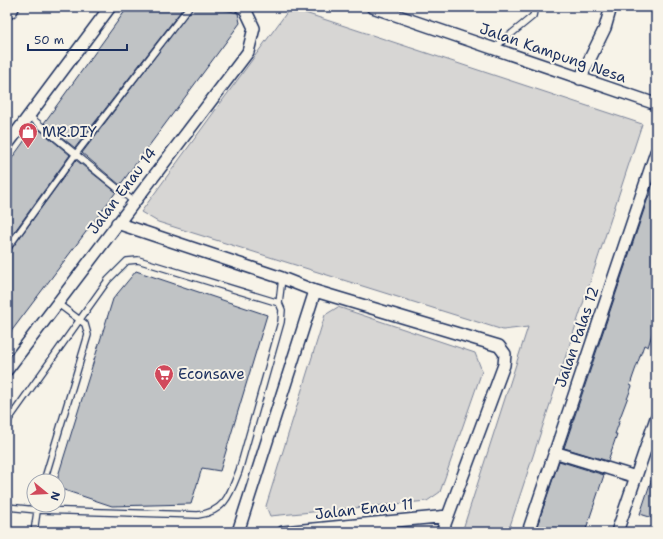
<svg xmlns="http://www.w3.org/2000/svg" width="663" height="539" font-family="'Shantell Sans',sans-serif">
  <rect width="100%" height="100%" fill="#f7f3e8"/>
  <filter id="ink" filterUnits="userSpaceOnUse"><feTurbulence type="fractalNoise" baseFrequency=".025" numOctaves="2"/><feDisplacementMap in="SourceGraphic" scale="8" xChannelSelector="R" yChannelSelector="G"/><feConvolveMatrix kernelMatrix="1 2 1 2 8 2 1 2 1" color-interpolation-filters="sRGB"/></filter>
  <g filter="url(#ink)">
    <path fill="#d7d6d4" stroke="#798299" d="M 290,8 L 642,124 L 508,532 L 462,532 L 528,327 L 503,330 L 158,222 L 141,212 Z
      M 338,307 L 475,353 L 482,371 L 440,492 L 427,501 L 270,516 L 266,506 L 325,315 Z"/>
    <path fill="#c0c3c5" stroke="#1b2f5e" d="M 128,7 L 184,7 L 75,148 L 44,123 Z
      M 193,7 L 213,7 L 238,13 L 240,23 L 120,185 L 82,153 Z
      M 35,126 L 70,155 L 7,242 L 7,165 Z
      M 76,160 L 116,192 L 7,337 L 7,253 L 10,251 Z
      M 656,174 L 656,332 L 653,331 L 648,347 L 644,345 L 633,376 L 630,385 L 632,386 L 618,423 L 619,423 L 615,434 L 617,434 L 608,461 L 564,448 Z
      M 136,271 L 267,315 L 220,471 L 202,468 L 191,504 L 112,506 L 58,488 L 58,476 L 113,299 Z
      M 559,461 L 604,475 L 585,532 L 535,532 Z
      M 654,472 L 656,473 L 656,519 L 640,514 Z"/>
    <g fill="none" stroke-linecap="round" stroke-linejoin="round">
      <g stroke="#1b2f5e" stroke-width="8">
        <path id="lane" d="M 494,48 L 533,16 L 535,7
          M 29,116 L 133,201
          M 7,249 L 75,155 L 189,7
          M 279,303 L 282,278
          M 7,422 L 108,280 L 127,261 L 138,260 L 279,303 L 282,310 L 281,322 L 239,471 C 230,494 225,512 198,515 L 37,510 L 7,507
          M 44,481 L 88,335 L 85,324 L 57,303
          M 34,532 L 38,505"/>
      </g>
      <g stroke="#1b2f5e" stroke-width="14">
        <path id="street" d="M 372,7 L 656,104
          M 580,79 L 605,28 L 611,7
          M 7,145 L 110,7
          M 117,223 L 282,278 L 315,291 L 499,346 L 505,354 L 504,365 L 442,532
          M 7,370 L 248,52 L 254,28 L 245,9 L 241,7
          M 554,452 L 636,477
          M 238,532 L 315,291
          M 283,532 L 448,516
          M 528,532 L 656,152
          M 617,532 L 656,418"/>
      </g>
      <g stroke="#1b2f5e" stroke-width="24">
        <path id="highway" d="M 7,8 L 8,7"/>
      </g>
      <use href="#lane" stroke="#f7f3e8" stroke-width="5.5"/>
      <use href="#street" stroke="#f7f3e8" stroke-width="11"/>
      <use href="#highway" stroke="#f7f3e8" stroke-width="21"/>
    </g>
  </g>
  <defs>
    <g id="shop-pin" transform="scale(1)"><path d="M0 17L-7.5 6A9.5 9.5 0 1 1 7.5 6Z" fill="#d1495b" stroke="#f7f3e8"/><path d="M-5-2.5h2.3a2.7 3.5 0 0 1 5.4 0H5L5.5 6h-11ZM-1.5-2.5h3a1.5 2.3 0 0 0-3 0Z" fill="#fff"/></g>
    <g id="supermarket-pin" transform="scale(1)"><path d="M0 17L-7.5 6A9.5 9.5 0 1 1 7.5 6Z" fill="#d1495b" stroke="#f7f3e8"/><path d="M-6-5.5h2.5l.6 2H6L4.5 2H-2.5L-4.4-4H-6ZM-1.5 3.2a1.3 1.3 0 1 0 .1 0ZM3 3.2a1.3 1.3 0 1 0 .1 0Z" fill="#fff"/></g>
  </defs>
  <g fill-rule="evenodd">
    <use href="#shop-pin" x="28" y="132"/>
    <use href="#supermarket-pin" x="164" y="374"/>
  </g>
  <g text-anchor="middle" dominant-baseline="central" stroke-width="4" stroke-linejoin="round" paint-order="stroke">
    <g font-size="15" fill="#1b2f5e" stroke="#f7f3e8">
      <text transform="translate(553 53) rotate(19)">Jalan Kampung Nesa</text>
      <text transform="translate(122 191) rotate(-53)">Jalan Enau 14</text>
      <text transform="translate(577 337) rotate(-71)">Jalan Palas 12</text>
      <text transform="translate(364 509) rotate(-6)">Jalan Enau 11</text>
    </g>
    <g font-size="15" fill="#1b2f5e" stroke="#f7f3e8" text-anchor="start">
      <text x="42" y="132">MR.DIY</text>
      <text x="178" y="374">Econsave</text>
    </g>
  </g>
  <rect width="663" height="539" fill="none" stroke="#f7f3e8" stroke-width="24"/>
  <rect x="12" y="12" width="639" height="515" fill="none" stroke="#1b2f5e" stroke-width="1.5" filter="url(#ink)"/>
  <g transform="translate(46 493) rotate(108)"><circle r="19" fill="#f7f3e8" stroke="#9fa5b1"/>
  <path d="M0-3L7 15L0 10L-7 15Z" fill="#d1495b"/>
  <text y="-6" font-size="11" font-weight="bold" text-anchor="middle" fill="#1b2f5e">N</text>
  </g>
  <path d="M28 44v6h99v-6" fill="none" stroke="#1b2f5e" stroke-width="2"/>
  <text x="34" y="44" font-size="12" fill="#1b2f5e" stroke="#f7f3e8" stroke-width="3" paint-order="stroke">50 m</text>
</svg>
